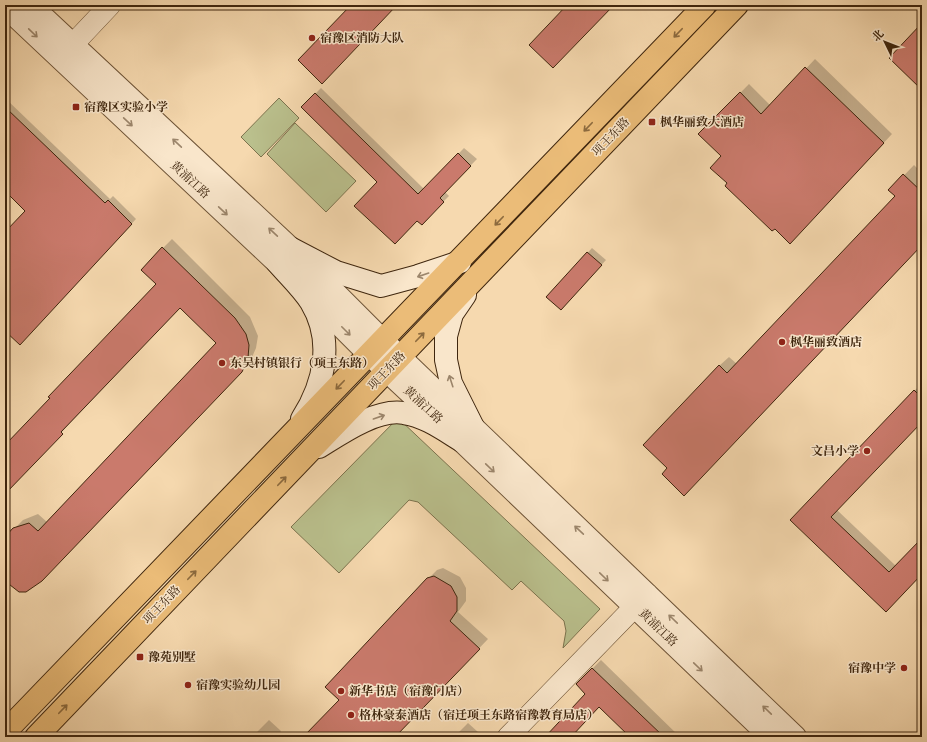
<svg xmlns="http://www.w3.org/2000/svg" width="927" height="742" font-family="'IM FELL English','Noto Serif SC',serif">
  <rect width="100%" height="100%" fill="#f6d9af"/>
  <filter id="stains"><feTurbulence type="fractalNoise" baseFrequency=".005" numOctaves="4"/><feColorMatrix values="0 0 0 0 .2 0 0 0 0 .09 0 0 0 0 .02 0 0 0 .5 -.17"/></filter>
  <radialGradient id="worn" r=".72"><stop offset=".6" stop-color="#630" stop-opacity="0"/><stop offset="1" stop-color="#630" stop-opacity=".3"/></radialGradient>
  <path fill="#bac08d" stroke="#7c734e" d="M 279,98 L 299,118 L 261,157 L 241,137 Z
    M 295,123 L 356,181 L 326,212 L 267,154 Z
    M 398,418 L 600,609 L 563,648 L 566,631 L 564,621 L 521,581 L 512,590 L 418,502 L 409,500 L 339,573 L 291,527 Z"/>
  <path fill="#0003" d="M 815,59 L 892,134 L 799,234 L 729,183 L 722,156 L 700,134 L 749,84 L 771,106 Z
    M 321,88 L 424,189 L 464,148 L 477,159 L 445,192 L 449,196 L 427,218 L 379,182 L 302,107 Z
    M 5,98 L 110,199 L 113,196 L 136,219 L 25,339 L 5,329 L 5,235 L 27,211 L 5,189 Z
    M 914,165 L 922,173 L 922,245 L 669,468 L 719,366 L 729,357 L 737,364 L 896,196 L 890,190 Z
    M 172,239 L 250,317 L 258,336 L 256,348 L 250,362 L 51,570 L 5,579 L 5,524 L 12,531 L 23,520 L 38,514 L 47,522 L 217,343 L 180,307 L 5,492 L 5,446 L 157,284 L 163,248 Z
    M 592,248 L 606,260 L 565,305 L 547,297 Z
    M 921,384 L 922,421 L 837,510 L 896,566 L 922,539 L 922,572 L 886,610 L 791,520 Z
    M 443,568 L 460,577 L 466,588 L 466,601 L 458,612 L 488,639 L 398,733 L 402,737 L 305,737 L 340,700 L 428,579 L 437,570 Z
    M 601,660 L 680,737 L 631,737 L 600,706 L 570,737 L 546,737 L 587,694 L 577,684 Z
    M 269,720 L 281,731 L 277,737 L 252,737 Z
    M 468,723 L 478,732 L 474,737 L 454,737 Z"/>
  <path fill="#ca7a6c" stroke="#3f260e" d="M 351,5 L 397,5 L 322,84 L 298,60 Z
    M 567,5 L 614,5 L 553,68 L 529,45 Z
    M 922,23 L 922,90 L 889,58 Z
    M 805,67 L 884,143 L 790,244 L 775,229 L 772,231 L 725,186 L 727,183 L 710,168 L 721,156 L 698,134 L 740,92 L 761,114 Z
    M 315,93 L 418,194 L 458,153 L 471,166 L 440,198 L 444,202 L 422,225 L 417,221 L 395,244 L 354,206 L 377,182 L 301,107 Z
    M 5,107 L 105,203 L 108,200 L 132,224 L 20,345 L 5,331 L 5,232 L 25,211 L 5,191 Z
    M 903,174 L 922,192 L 922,245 L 684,496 L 662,474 L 667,468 L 643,445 L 719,365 L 727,373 L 895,196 L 888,190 Z
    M 162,247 L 235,318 L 246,334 L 249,345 L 248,358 L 242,372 L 42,581 L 26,592 L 19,592 L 5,581 L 5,537 L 13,528 L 29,523 L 38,531 L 216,343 L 180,308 L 61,432 L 63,434 L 5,494 L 5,445 L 50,398 L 48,397 L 156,284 L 141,270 Z
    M 587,252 L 602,265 L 561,310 L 546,297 Z
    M 914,390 L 922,398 L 922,422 L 831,517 L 889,572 L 922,538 L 922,574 L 886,612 L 790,520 Z
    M 434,576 L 451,586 L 457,597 L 457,611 L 450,621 L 480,649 L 395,737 L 303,737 L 339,700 L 325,687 L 427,578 Z
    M 592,668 L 664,737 L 630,737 L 599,707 L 571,737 L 545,737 L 585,694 L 576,684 Z"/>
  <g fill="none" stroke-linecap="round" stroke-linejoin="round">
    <g stroke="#6d5336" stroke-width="22">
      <path id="minor" d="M 61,57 L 110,5
        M 508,737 L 647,594"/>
    </g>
    <g stroke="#6d5336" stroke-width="24">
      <path id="tertiary" d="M 30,5 L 290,248 L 383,341 L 795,737
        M 5,6 L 277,262 L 369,354 L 462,441 L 771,737"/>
    </g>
    <g stroke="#3f260e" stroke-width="24">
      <path id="secondary" d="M 290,248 L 336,272 L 381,286 L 418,276 L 460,262
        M 277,262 C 288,275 302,288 311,302 C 334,340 325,383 302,419
        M 465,295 L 452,314 L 446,336 L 446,360 L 451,383 L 474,429
        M 319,447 C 340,434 377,408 404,413 C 425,416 444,430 462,441"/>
    </g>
    <g stroke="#3f260e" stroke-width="24">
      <path id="primary" d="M 5,732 L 705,5
        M 36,737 L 737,5"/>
    </g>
    <use href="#minor" stroke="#f9e6cb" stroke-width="21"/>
    <use href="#tertiary" stroke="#f9e6cb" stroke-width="22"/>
    <use href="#secondary" stroke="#f9e6cb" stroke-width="22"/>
    <use href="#primary" stroke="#ebbc78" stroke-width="22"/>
  </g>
  <defs><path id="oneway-shaft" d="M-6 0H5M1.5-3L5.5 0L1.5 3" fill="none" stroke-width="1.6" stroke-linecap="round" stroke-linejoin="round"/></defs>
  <g stroke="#9c866c">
    <use href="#oneway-shaft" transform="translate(33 33) rotate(44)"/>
    <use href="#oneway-shaft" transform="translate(128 122) rotate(43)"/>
    <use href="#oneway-shaft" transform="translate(177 143) rotate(-137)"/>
    <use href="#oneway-shaft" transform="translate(223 211) rotate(43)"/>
    <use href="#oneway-shaft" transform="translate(273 232) rotate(-137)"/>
    <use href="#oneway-shaft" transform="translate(423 275) rotate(161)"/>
    <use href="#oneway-shaft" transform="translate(346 331) rotate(45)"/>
    <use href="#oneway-shaft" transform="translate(451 381) rotate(-108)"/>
    <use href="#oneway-shaft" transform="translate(379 417) rotate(-19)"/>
    <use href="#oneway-shaft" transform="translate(490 468) rotate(44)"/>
    <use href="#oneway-shaft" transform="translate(579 530) rotate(-137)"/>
    <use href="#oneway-shaft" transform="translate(604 577) rotate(44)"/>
    <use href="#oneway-shaft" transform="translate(673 619) rotate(-136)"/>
    <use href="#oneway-shaft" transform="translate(698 667) rotate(44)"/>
    <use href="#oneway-shaft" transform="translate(767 710) rotate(-136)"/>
  </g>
  <g stroke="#8c6a3e">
    <use href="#oneway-shaft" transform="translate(678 33) rotate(134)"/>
    <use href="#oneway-shaft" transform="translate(588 127) rotate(134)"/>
    <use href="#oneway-shaft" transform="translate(499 221) rotate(134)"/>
    <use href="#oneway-shaft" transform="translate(420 337) rotate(-46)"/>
    <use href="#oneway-shaft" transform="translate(340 385) rotate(134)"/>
    <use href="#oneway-shaft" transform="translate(282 481) rotate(-46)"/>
    <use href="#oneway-shaft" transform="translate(192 575) rotate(-46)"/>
    <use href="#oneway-shaft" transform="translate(63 709) rotate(-46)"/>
  </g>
  <g fill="#8f2418" stroke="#f9e6cb" stroke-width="1.5">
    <circle cx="312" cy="38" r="4"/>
    <rect x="72" y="103" width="8" height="8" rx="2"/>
    <rect x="648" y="118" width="8" height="8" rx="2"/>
    <circle cx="782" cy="342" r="4"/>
    <circle cx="222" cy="363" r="4"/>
    <circle cx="867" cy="451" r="4"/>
    <rect x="136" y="653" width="8" height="8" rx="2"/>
    <circle cx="904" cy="668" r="4"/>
    <circle cx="188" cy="685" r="4"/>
    <circle cx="341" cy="691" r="4"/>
    <circle cx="351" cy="715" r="4"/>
  </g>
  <g text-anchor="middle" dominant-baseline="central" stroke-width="3" stroke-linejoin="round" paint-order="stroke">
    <g font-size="12" font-weight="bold" fill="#3f260e" stroke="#f9e6cb" text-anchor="start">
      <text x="320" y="38">宿豫区消防大队</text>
      <text x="84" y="107">宿豫区实验小学</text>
      <text x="660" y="122">枫华丽致大酒店</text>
      <text x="790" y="342">枫华丽致酒店</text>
      <text x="230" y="363">东吴村镇银行（项王东路）</text>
      <text x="859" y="451" text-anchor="end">文昌小学</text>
      <text x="148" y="657">豫苑别墅</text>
      <text x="896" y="668" text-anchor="end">宿豫中学</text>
      <text x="196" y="685">宿豫实验幼儿园</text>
      <text x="349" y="691">新华书店（宿豫门店）</text>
      <text x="359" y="715">格林豪泰酒店（宿迁项王东路宿豫教育局店）</text>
    </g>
    <g font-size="12" fill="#3f260e" stroke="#f9e6cb">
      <text transform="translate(611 137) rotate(-46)">项王东路</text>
      <text transform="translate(190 180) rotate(43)">黄浦江路</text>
      <text transform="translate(387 371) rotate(-46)">项王东路</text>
      <text transform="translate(423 405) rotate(43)">黄浦江路</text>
      <text transform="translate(162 605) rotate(-46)">项王东路</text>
      <text transform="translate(658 628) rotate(44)">黄浦江路</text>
    </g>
  </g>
  <rect width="927" height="742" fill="none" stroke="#f6d9af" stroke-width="20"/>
  <rect x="6" y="6" width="915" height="730" fill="none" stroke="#3f260e" stroke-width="2"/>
  <rect x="10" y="10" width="907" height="722" fill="none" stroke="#3f260e"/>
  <g transform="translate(885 42) rotate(313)" stroke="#f9e6cb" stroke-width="3" paint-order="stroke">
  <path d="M0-3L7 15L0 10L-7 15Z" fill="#3f260e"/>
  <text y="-6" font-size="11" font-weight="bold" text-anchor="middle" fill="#3f260e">北</text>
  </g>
  <rect width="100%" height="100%" filter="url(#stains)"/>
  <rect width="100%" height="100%" fill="url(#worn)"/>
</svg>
